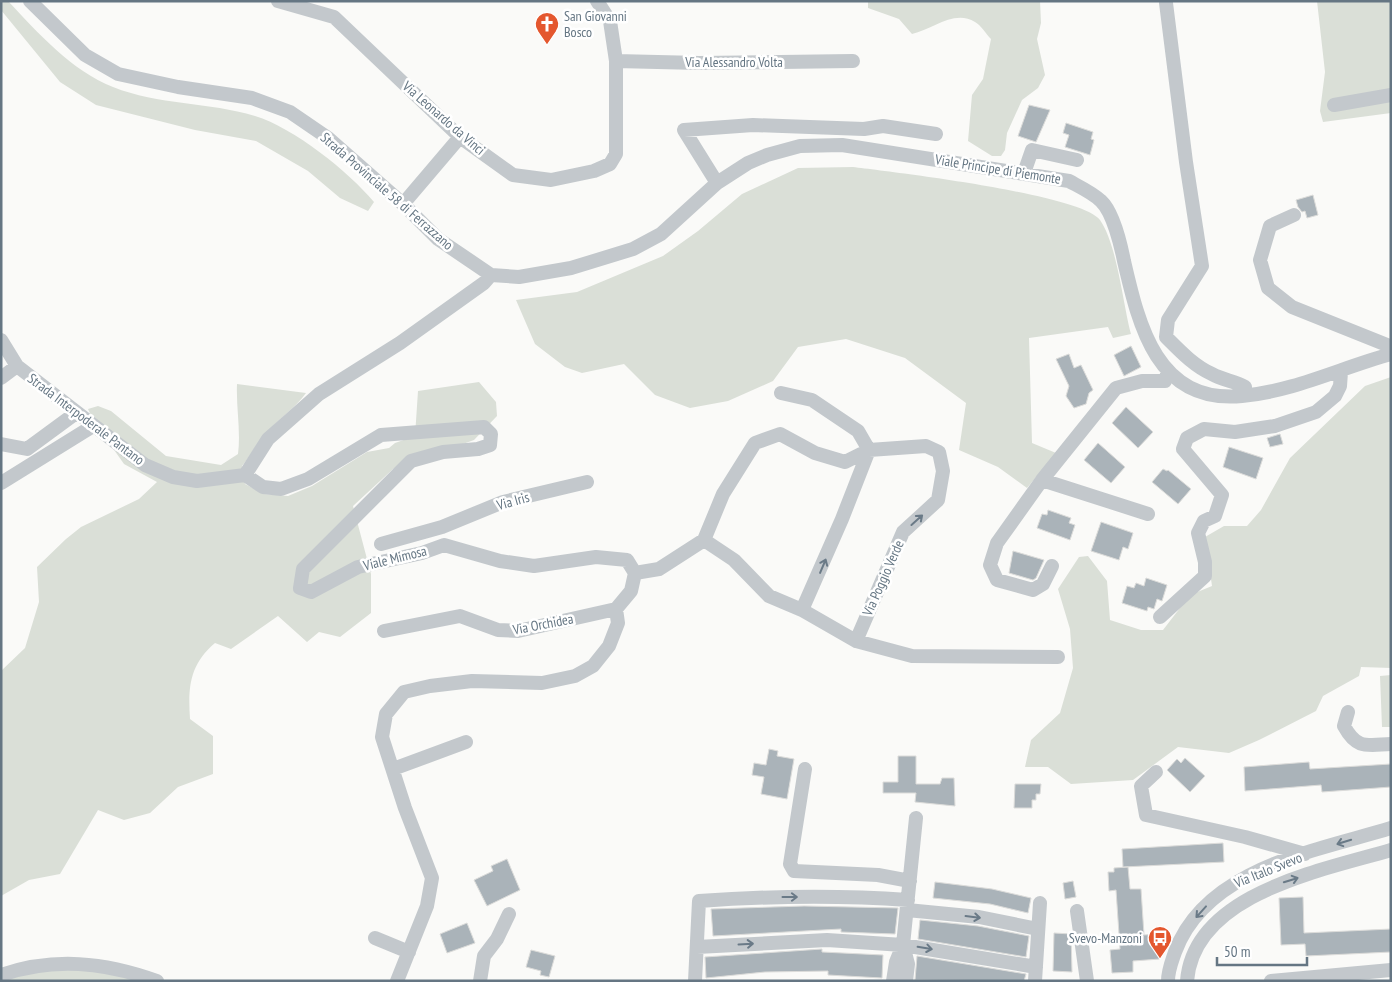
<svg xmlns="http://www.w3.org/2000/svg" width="1392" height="982" font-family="'PT Sans Narrow',sans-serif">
  <rect width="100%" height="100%" fill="#fafaf8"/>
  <path fill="#dadfd7" d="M 1,1 L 8,1 C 38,33 72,71 113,87 C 158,105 209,102 255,116 C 294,128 348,171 374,202 L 368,211 L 340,198 L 308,171 L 256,141 L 195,130 L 96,105 L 60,82 L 1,10 Z
    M 868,1 L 1040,1 L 1041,23 L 1037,39 L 1045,75 L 1038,88 L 1022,100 L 1007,133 L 1005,150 L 1001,156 L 992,156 L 968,141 L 972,95 L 983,79 L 991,39 C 986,34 981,25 975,22 C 954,9 932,30 912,34 L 899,19 L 868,8 Z
    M 1317,1 L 1391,1 L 1391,113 L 1323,122 L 1320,111 L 1325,72 Z
    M 853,167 C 893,172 1081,194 1100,220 C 1117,244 1123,304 1131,334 L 1113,338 L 1108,327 L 1029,338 L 1032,443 L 1056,453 L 1027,488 L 998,467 L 959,450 L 966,403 L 905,358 L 846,339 L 798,347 L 773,381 L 728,401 L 690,408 L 655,395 L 624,364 L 582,373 L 565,367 L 535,344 L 516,300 L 577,292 L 663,256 L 698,231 L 742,194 L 798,168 Z
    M 1391,377 L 1391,668 L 1361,667 L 1359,676 L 1323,696 L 1316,711 L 1259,740 L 1229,753 L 1178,747 L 1133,780 L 1071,784 L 1048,767 L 1025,767 L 1031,740 L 1060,713 L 1073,668 L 1070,629 L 1058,589 L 1079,557 L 1088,556 L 1107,581 L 1110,620 L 1141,630 L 1163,630 L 1190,595 L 1212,586 L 1205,537 L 1224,526 L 1247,526 L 1261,510 L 1290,458 L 1365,386 Z
    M 479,382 L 496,402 L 497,416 L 474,440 L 393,469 L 353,506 L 371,574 L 371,613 L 340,637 L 319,632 L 307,642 L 278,616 L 231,649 L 215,643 C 189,665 188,688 190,719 L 213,736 L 213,774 L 178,787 L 150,813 L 124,820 L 98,810 L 60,874 L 29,880 L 1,896 L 1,671 L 25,648 L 39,602 L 37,567 L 66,539 L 81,527 L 139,499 L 157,482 L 124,464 L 93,420 L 88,409 L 98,406 L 111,411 L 166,456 L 221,465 L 238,454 C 241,431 236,408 237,384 L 306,393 C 295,408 280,418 268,431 C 257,442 251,455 242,466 L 245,484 L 264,494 L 288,496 L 312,486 L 367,452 L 389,448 L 395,443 L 415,436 L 418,391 Z
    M 1391,675 L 1391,727 L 1382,727 L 1380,676 Z
    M 39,969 L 92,969 L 142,981 L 2,981 Z"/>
  <path fill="#aab3b9" stroke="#dcdcda" d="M 1029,105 L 1050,110 L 1036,142 L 1018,136 Z
    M 1066,123 L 1093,132 L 1091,139 L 1094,140 L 1090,155 L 1065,147 L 1069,135 L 1063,133 Z
    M 1313,195 L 1318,215 L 1307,218 L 1305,211 L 1302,212 L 1298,207 L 1296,200 Z
    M 1131,346 L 1141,367 L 1124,376 L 1114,355 Z
    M 1069,354 L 1074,368 L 1081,365 L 1093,390 L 1089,393 L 1086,404 L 1074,408 L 1066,396 L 1069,386 L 1056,359 Z
    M 1126,407 L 1153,432 L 1138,448 L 1112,423 Z
    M 1280,434 L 1283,444 L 1270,447 L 1267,438 Z
    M 1098,443 L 1125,467 L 1111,483 L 1084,460 Z
    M 1229,447 L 1263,458 L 1256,479 L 1223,467 Z
    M 1163,469 L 1167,471 L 1168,470 L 1191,489 L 1178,504 L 1152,482 Z
    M 1048,510 L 1071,518 L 1069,523 L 1075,525 L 1070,540 L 1037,528 L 1042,514 L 1047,515 Z
    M 1101,522 L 1133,533 L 1128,549 L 1123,547 L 1119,560 L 1091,551 Z
    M 1013,551 L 1044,560 L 1036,578 L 1033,580 L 1009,573 Z
    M 1146,578 L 1167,585 L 1162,601 L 1157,599 L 1154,609 L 1148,607 L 1147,611 L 1122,603 L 1127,586 L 1134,588 L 1136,583 L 1144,586 Z
    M 769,749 L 778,751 L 777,756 L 794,759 L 787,799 L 761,794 L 764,777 L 752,775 L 754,763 L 766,765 Z
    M 898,756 L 916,756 L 916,784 L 940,784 L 942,778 L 954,778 L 955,806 L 915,802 L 916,793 L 883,793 L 883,782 L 898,782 Z
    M 1185,758 L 1205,776 L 1190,792 L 1167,770 L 1177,759 L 1181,763 Z
    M 1309,762 L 1310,769 L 1391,764 L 1391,787 L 1322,792 L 1321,785 L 1245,791 L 1244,767 Z
    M 1015,784 L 1041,784 L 1040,794 L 1036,794 L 1036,800 L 1032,800 L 1032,808 L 1014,808 Z
    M 1223,843 L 1224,862 L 1123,867 L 1122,849 Z
    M 507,859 L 520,890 L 487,906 L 474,880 L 493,871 L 491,866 Z
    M 1128,867 L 1130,889 L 1141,889 L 1144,935 L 1158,934 L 1160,959 L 1133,961 L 1133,972 L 1112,973 L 1110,950 L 1120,949 L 1116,890 L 1109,891 L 1108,872 L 1114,872 L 1114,868 Z
    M 1073,881 L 1076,897 L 1065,899 L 1063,883 Z
    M 935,882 L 992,889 L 1031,898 L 1028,913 L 990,904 L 933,898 Z
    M 1303,897 L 1304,933 L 1391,929 L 1391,952 L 1306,956 L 1305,944 L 1281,945 L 1279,898 Z
    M 804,906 L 898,908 L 895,934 L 841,932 L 841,929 L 713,936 L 711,909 Z
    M 920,920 L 978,926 L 1029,936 L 1026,957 L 918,939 Z
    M 467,923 L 475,943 L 447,953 L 440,934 Z
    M 1054,933 L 1071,934 L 1072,972 L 1053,971 Z
    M 822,949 L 822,952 L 883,955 L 882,978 L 828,975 L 828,971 L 765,972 L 706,978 L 705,957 Z
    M 531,950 L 555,956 L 549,977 L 540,975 L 541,971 L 526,967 Z
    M 917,956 L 1026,974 L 1024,981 L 915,980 Z"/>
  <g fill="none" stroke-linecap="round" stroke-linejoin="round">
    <path stroke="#c3c8cc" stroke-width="14" d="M 30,1 L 85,55 L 118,74 L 178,87 L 252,98 L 290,112 L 328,138 L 403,204 L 438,239 L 491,275 L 519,277 L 571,268 L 633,249 L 661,234 L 717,183 L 748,163 L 767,155 L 800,146 L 842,145 L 1069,181 C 1080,187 1093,193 1101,201 C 1113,212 1121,246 1124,261 C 1139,326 1157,404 1242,396 C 1295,391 1340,368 1391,354
      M 278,1 L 334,17 L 460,137 L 513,175 L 551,180 L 594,171 L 610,164 L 616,154 L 616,61 L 610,21 L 597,1
      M 1166,3 L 1186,162 L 1202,266 L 1168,320 L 1166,337 C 1180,351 1194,366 1212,374 C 1223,380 1234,381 1245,387 L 1241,396
      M 616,61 L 699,63 L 853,61
      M 1334,105 L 1391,95
      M 1024,173 L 1032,150 L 1077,160
      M 717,183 L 684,130 L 753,125 L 864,129 L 883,126 L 936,134
      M 403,204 L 460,137
      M 1294,215 L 1270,226 L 1260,260 L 1268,288 L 1292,307 L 1387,345 L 1391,348
      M 1,340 L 17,366 L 145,465 L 173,477 L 197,481 L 245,475
      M 1,378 L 17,366
      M 1,444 L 27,449 L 76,413
      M 1042,480 L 1148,514
      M 1,483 L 93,426
      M 704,540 L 723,494 L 755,443 L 780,434 L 815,453 L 845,462 L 869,450 L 858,431 L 812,400 L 781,393
      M 381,544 L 442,527 L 503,502 L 587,482
      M 1052,566 L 1043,584 L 1033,590 L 997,580 L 990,565 L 997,543 L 1042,480 L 1116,388 L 1142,381 L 1165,381 L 1168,371
      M 635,573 L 659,569 L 704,540 L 734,560 L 769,596 L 802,610 L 856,641 L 912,656 L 1058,657
      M 802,610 L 842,519 L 869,450 L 926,446 L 939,452 L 943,471 L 938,500 L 903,532 L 856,641
      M 1160,617 L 1205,576 L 1205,562 L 1198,533 L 1204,521 L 1215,516 L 1222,495 L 1183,449 L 1187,438 L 1204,429 L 1235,432 L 1275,426 L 1316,412 L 1335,396 L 1340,386 L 1341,372
      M 384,631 L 460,616 L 498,630 L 518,631 L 616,609
      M 1348,712 L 1344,726 C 1357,750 1367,745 1391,744
      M 393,769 L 466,742
      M 805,769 L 790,864 L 794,871 L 878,875 L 910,881
      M 1156,772 L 1141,786 L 1146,815 L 1245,837 L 1305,854
      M 907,910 L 979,917 L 1038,929
      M 1077,911 L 1087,981
      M 375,938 L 409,952
      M 903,945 L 916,818
      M 697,947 L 827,940 L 903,945 L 1036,967
      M 1,975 C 54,957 104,962 157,981
      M 397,981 L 427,906 L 432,878 L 405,808 L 382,737 L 386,714 L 404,692 L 430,686 L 472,681 L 542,683 L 575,676 L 593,666 L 609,646 L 618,623 L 616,609 L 631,591 L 635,573 L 627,560 L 596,557 L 534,566 L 500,561 L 444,545 L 422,553 L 358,567 L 311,592 L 300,588 L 303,569 L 411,461 L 443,452 L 478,449 L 490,445 L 491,434 L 484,427 L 381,435 L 308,479 L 281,489 L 263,487 L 245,475 L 268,439 L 319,394 L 400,343 L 484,283 L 491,275
      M 480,981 L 484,956 L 497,939 L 509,914
      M 695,981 L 699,901 C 769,896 838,895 908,900
      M 893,981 L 896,962 L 903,945 L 908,964 L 906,981
      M 1035,981 L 1040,903
      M 1168,981 C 1168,970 1172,961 1175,952 C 1206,868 1316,851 1391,828
      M 1187,981 C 1194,893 1324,870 1391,850
      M 1271,981 L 1391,970"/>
  </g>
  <defs><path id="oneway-shaft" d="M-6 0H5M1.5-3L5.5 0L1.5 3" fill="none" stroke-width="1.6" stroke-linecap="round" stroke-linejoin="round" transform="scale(1.25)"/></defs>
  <g stroke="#6a7a87">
    <use href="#oneway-shaft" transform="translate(917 520) rotate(-42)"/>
    <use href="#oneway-shaft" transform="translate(823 566) rotate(-67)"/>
    <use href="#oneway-shaft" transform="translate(1344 842) rotate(163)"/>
    <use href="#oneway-shaft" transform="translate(1291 880) rotate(-17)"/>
    <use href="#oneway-shaft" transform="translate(790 897)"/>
    <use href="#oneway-shaft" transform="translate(1201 912) rotate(132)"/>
    <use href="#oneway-shaft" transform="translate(973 917) rotate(7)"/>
    <use href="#oneway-shaft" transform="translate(746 944) rotate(-3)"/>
    <use href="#oneway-shaft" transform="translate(925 948) rotate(9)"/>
  </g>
  <defs>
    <g id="church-pin" transform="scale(1.25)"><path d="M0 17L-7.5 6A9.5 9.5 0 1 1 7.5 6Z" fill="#e4572e" stroke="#fff"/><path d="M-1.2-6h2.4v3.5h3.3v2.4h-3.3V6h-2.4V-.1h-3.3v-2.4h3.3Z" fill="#fff"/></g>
    <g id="bus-pin" transform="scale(1.25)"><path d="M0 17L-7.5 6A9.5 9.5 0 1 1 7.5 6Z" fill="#e4572e" stroke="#fff"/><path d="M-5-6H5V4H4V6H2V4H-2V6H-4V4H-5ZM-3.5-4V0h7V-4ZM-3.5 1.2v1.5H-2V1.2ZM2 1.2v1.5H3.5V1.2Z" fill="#fff"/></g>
  </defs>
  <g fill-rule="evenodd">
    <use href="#church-pin" x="547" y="24"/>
    <use href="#bus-pin" x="1160" y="938"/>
  </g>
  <g text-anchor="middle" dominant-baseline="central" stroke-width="5" stroke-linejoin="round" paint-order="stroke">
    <g font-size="14" fill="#657683" stroke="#fff" text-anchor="start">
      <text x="564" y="16">San Giovanni<tspan x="564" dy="16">Bosco</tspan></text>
      <text x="1142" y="938" text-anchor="end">Svevo-Manzoni</text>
    </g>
    <g font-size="14" fill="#657683" stroke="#fff">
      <text x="734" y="62">Via Alessandro Volta</text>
      <text transform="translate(444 118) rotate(41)">Via Leonardo da Vinci</text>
      <text transform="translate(998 169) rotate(9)">Viale Principe di Piemonte</text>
      <text transform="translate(387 191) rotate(41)">Strada Provinciale 58 di Ferrazzano</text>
      <text transform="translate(86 419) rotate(37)">Strada Interpoderale Pantano</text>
      <text transform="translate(513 501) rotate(-16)">Via Iris</text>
      <text transform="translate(395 558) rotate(-14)">Viale Mimosa</text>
      <text transform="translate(883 578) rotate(-66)">Via Poggio Verde</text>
      <text transform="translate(543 624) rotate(-11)">Via Orchidea</text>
      <text transform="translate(1268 870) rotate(-22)">Via Italo Svevo</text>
    </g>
  </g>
  <rect width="1392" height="982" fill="none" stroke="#657683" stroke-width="5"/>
  <path d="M1217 957v8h90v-8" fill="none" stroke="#657683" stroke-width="2.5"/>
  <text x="1224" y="957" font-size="15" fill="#657683" stroke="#ffffff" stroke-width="4" paint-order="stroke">50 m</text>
</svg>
